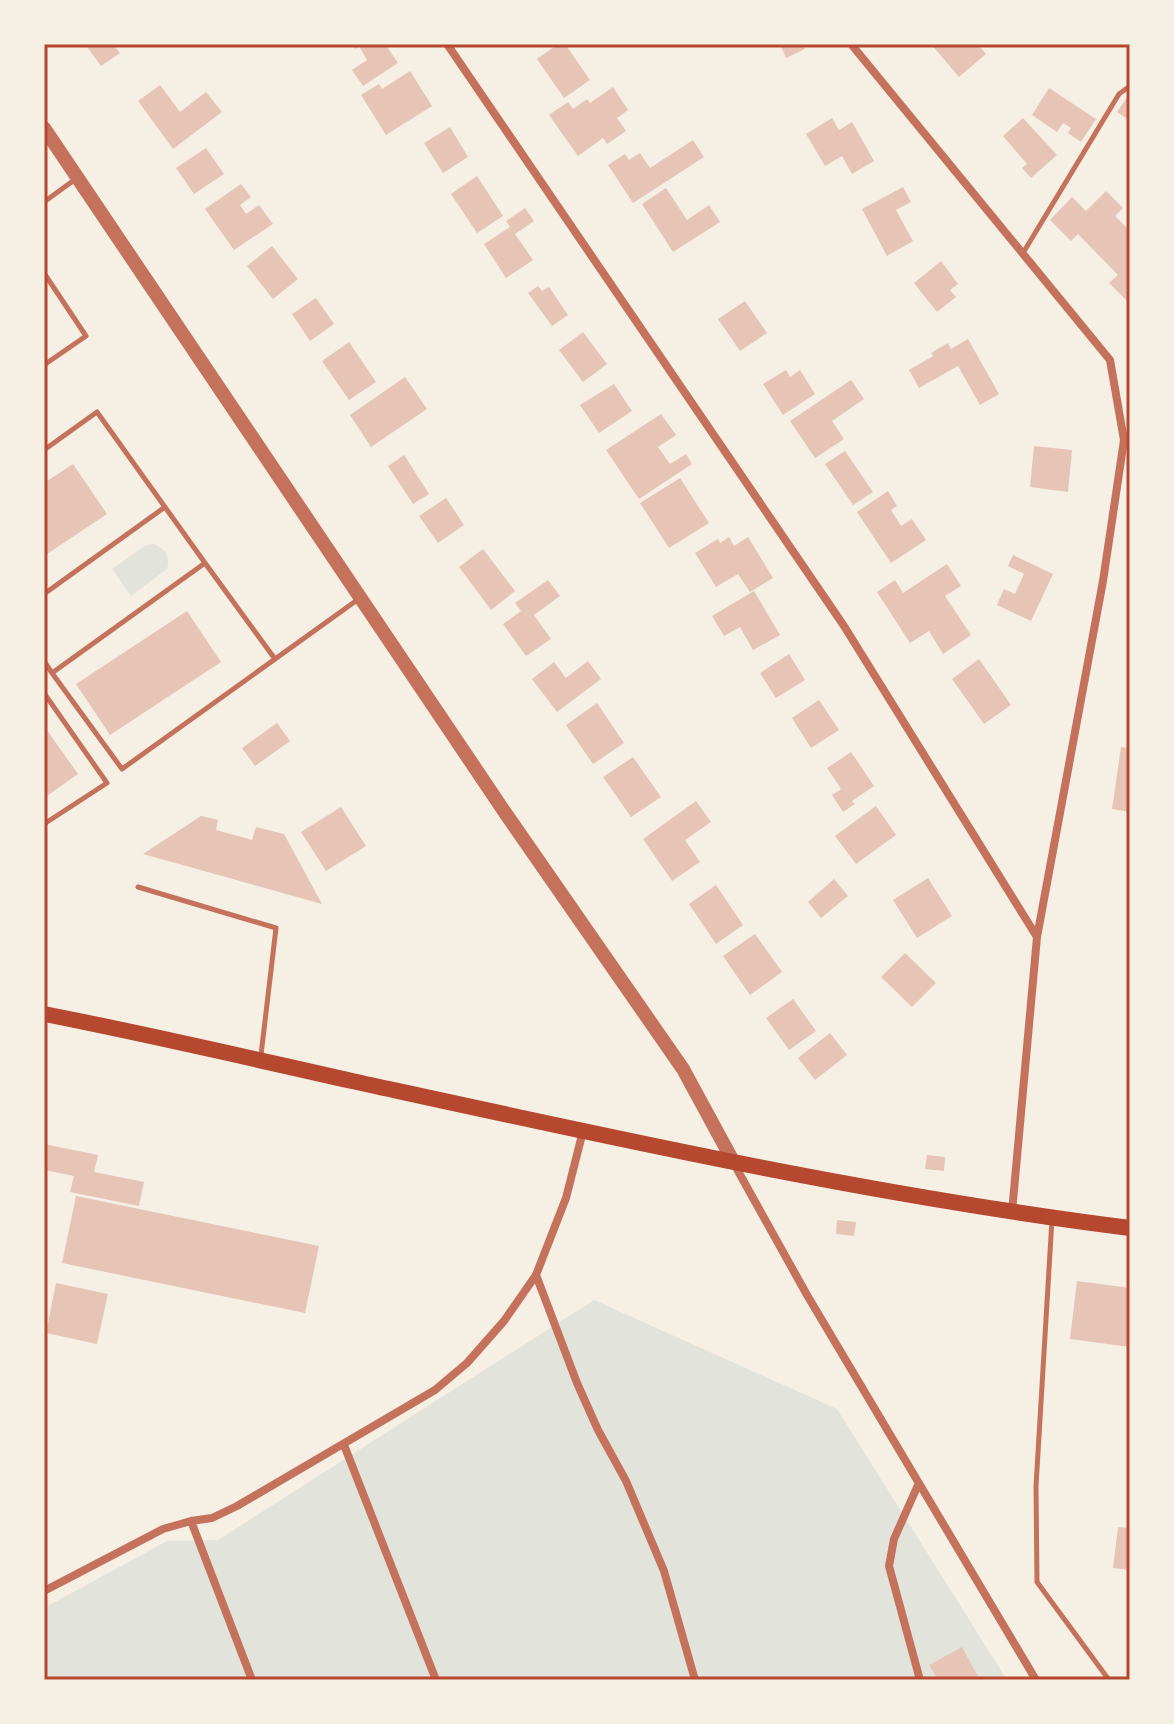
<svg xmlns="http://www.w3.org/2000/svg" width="1174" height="1724" font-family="'PT Sans Narrow',sans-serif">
  <rect width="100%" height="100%" fill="#f6efe4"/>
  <path fill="#e2e4dc" d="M 154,544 C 165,549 171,556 167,569 L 131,596 L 112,569 L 146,545 Z
    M 594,1300 L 837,1409 L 1007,1680 L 44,1680 L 44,1608 L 167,1541 L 218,1540 Z"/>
  <path fill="#e6c5b7" d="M 85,44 L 121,44 L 116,48 L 120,53 L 101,66 Z
    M 352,44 L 385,44 L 398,63 L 363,86 L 352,70 L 367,60 L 359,46 L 355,49 Z
    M 558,44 L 565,44 L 590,80 L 564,98 L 537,59 Z
    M 780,44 L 803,44 L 805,49 L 786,58 Z
    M 931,44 L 977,44 L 986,54 L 959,77 Z
    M 410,71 L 432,106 L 386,135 L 361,95 L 379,84 L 382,89 Z
    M 160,85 L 180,112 L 206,92 L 222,112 L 173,149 L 138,101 Z
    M 613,87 L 628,110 L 617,118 L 626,131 L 607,144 L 603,138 L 578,156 L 549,115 L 568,102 L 573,109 L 587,99 L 590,103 Z
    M 1049,88 L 1096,119 L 1081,142 L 1068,133 L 1071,128 L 1063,123 L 1057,132 L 1032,115 Z
    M 1128,96 L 1130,97 L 1130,121 L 1117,112 Z
    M 832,118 L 839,130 L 852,122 L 874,161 L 852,174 L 842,156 L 825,166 L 806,134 Z
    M 1023,118 L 1057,155 L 1031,178 L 1022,168 L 1027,164 L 1003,136 Z
    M 450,127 L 468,157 L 443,173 L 424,143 Z
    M 693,140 L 704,157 L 633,203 L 608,165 L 625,154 L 629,160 L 640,153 L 650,168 Z
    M 206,148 L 224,174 L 194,194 L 176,168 Z
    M 477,176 L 503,216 L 477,233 L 451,194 Z
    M 241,184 L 251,197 L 240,205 L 246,214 L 259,205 L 273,224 L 234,250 L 205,209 Z
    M 903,187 L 911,202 L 896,210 L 913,241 L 887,256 L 862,209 Z
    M 666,188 L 687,220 L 709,205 L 720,222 L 673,252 L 642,204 Z
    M 1106,191 L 1123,208 L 1115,216 L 1130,231 L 1130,298 L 1127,301 L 1109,283 L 1118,275 L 1078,234 L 1071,241 L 1050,220 L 1072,197 L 1086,211 Z
    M 525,208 L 534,221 L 515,234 L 533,260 L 506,278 L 484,244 L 510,227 L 506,221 Z
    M 272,246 L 298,279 L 273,299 L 247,266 Z
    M 941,261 L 958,284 L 950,290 L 956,297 L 937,312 L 914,283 Z
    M 538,286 L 542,291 L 549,287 L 568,315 L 552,326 L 528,293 Z
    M 316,298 L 334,324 L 310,341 L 292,314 Z
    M 745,301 L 767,333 L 740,351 L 718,319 Z
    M 583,332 L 607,364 L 583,382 L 559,350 Z
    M 968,339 L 999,394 L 980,405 L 958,366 L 919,388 L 909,370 L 933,356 L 931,353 L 948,343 L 951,349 Z
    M 349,342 L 376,382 L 349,400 L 322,361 Z
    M 786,370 L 790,377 L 800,370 L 815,394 L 783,415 L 763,384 Z
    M 405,377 L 427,409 L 371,447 L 350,415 Z
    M 851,380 L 864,399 L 832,421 L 844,439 L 815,458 L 790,421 Z
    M 614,384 L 632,411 L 599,433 L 580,405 Z
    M 661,414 L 676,435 L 658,447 L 670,464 L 686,454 L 692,464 L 639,499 L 606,450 Z
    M 1034,446 L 1072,450 L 1068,492 L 1030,487 Z
    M 845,451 L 873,492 L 853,505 L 825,464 Z
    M 404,455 L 429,494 L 413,504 L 388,466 Z
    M 73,464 L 107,514 L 44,556 L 44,483 Z
    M 680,478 L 709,523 L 669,548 L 640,503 Z
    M 888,491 L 897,506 L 891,510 L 901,526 L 912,519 L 926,540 L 891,563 L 857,512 Z
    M 446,498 L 464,525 L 438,543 L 419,516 Z
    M 729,537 L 734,546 L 748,537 L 773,578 L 750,592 L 738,574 L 716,587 L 695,553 L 718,539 L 720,543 Z
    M 483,549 L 515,591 L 491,610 L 459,567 Z
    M 1013,555 L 1053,574 L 1031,621 L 997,605 L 1004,589 L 1015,594 L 1024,574 L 1008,566 Z
    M 947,564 L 961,586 L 945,596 L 971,635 L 943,654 L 929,631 L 910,643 L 877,592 L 895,580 L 903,593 Z
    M 548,580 L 560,596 L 534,615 L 551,639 L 526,656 L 503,624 L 521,611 L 515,603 Z
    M 754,591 L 780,635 L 753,650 L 740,627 L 724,636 L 712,616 Z
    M 187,611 L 221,662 L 110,735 L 76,684 Z
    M 789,654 L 805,680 L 776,698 L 760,673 Z
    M 979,659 L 1011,705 L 984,724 L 952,679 Z
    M 588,661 L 601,679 L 557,712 L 532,679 L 554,662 L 566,678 Z
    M 819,700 L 839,730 L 811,748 L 792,718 Z
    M 597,703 L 624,743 L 593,764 L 566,725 Z
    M 277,723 L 290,741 L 255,766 L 242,748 Z
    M 44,726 L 78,774 L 44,798 Z
    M 1121,747 L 1130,748 L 1130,812 L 1112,809 Z
    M 851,752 L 874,786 L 852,801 L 855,804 L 843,812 L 832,795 L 841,789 L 827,768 Z
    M 633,757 L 661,797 L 631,817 L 603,777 Z
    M 696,801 L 711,822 L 685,840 L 700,862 L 672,881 L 643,839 Z
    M 876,806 L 896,835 L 856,864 L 835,836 Z
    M 341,807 L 366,846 L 326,871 L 301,832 Z
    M 201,816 L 218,820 L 216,830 L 252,840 L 256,827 L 284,834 L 322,904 L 143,854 Z
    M 928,878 L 952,916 L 917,938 L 893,900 Z
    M 834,879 L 848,896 L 821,918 L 808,902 Z
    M 716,885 L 743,925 L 716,944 L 689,904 Z
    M 755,934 L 782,972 L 750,995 L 723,956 Z
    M 905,953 L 936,983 L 912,1007 L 881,977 Z
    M 793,999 L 816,1031 L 789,1050 L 766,1018 Z
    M 830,1033 L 847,1055 L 815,1080 L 798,1058 Z
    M 44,1144 L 98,1155 L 94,1172 L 144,1182 L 139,1206 L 70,1192 L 74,1176 L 44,1170 Z
    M 927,1155 L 945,1157 L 944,1171 L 925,1169 Z
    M 76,1196 L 319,1246 L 305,1313 L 62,1263 Z
    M 837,1220 L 856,1222 L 854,1236 L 836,1234 Z
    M 1077,1281 L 1130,1288 L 1130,1347 L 1070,1339 Z
    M 56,1283 L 108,1294 L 97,1344 L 46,1333 Z
    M 1118,1527 L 1130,1528 L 1130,1570 L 1113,1568 Z
    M 962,1647 L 980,1680 L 938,1680 L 929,1665 Z"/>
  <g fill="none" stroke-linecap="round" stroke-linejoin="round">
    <path stroke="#c5725c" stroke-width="5" d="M 44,202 L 77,178
      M 1023,253 L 1119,94 L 1130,86
      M 44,273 L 86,336 L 44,365
      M 44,450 L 97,412 L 205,563
      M 44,594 L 165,507
      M 275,659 L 205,563 L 52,673 L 122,769 L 360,598
      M 44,661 L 52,673
      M 44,693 L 107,783 L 44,824
      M 138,887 L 276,928 L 261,1055
      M 1052,1219 L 1036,1486 L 1037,1582 L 1109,1680"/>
    <path stroke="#c5725c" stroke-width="8" d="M 447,44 L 844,626 L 1037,937
      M 851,44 L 1110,360 L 1124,440 L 1103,581 L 1037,937 L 1012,1212
      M 733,1162 L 807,1295 L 1036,1680
      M 536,1275 L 577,1383 L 598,1430 L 626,1481 L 664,1571 L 695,1680
      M 344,1445 L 436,1680
      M 918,1485 L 894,1539 L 889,1566 L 920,1680
      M 191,1521 L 252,1680
      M 44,1591 L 163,1529 L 191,1521 L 212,1518 L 237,1506 L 435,1390 L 467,1363 L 504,1321 L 536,1275 L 566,1198 L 583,1131"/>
    <path stroke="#c5725c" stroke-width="14" d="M 44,128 L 506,814 L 683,1069 L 733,1161"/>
    <path stroke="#b5482f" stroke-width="16" d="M 44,1014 C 147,1034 249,1058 352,1081 C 609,1137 868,1195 1130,1228"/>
  </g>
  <rect width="1174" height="1724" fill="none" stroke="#f6efe4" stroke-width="92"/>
  <rect x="46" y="46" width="1082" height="1632" fill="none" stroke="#b5482f" stroke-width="3"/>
</svg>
